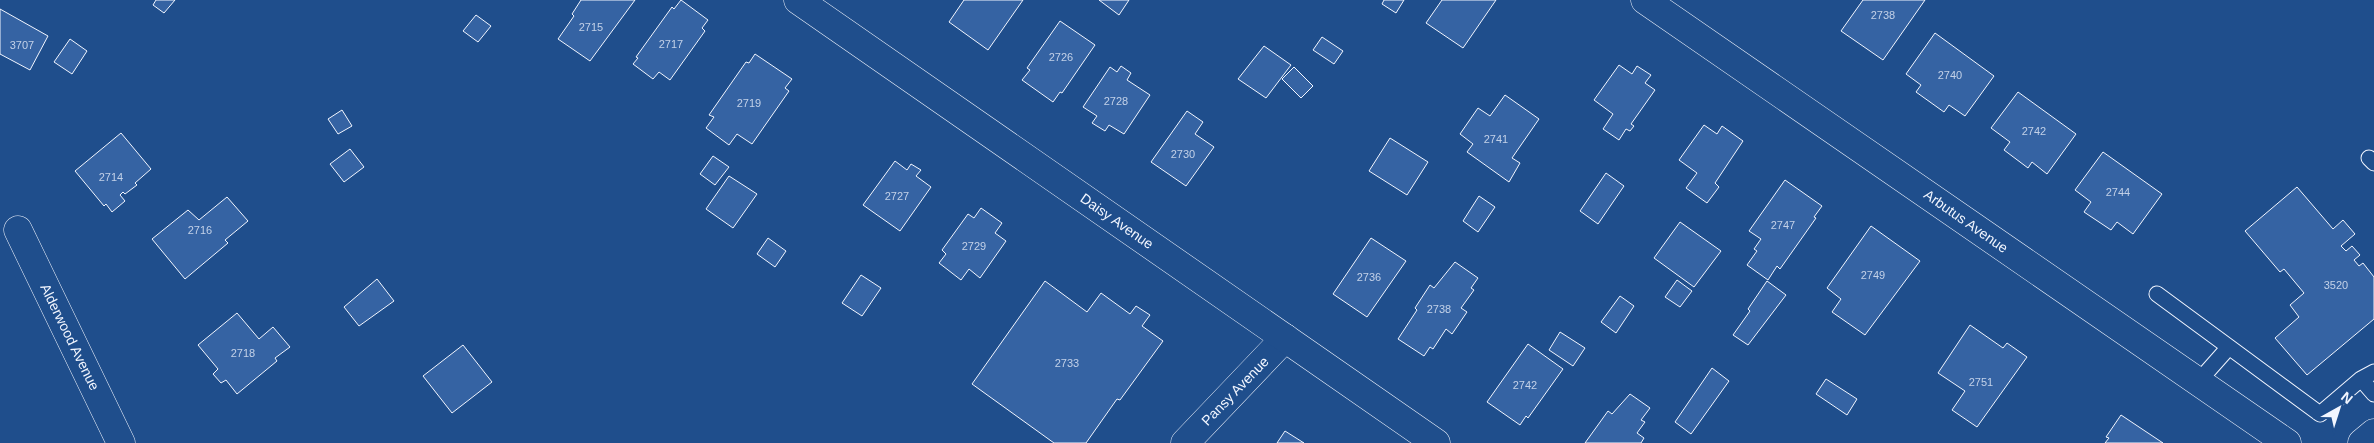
<svg xmlns="http://www.w3.org/2000/svg" width="2374" height="443" font-family="Arial,sans-serif">
  <rect width="100%" height="100%" fill="#1f4e8c"/>
  <path fill="#3563a3" stroke="#f2f6ff" d="M 156,0 L 175,0 L 164,13 L 153,5 Z
    M 581,0 L 635,0 L 590,61 L 558,39 L 574,16 L 572,14 Z
    M 681,0 L 708,20 L 702,28 L 705,31 L 670,80 L 659,72 L 653,79 L 633,64 L 638,58 L 636,57 L 672,7 L 674,9 Z
    M 964,0 L 1023,0 L 988,50 L 949,22 Z
    M 1099,0 L 1129,0 L 1119,15 Z
    M 1384,0 L 1404,0 L 1396,13 L 1382,4 Z
    M 1442,0 L 1496,0 L 1463,48 L 1426,23 Z
    M 1863,0 L 1925,0 L 1883,60 L 1841,31 Z
    M 0,9 L 48,36 L 30,70 L 0,54 Z
    M 476,15 L 491,26 L 478,42 L 463,31 Z
    M 1060,21 L 1095,45 L 1062,93 L 1060,92 L 1053,102 L 1022,80 L 1030,70 L 1027,68 Z
    M 1935,33 L 1994,76 L 1965,116 L 1949,105 L 1944,112 L 1916,92 L 1921,85 L 1906,74 Z
    M 1322,37 L 1343,51 L 1334,64 L 1313,50 Z
    M 70,39 L 87,51 L 72,74 L 54,62 Z
    M 1264,46 L 1291,65 L 1266,98 L 1238,79 Z
    M 755,54 L 792,79 L 785,88 L 789,91 L 752,144 L 737,134 L 729,145 L 706,128 L 714,117 L 709,115 L 746,62 L 749,63 Z
    M 1619,65 L 1632,74 L 1637,66 L 1651,75 L 1645,83 L 1655,90 L 1631,124 L 1634,126 L 1630,131 L 1626,129 L 1619,140 L 1603,129 L 1613,114 L 1594,100 Z
    M 1121,66 L 1131,73 L 1127,80 L 1150,95 L 1124,134 L 1109,125 L 1105,131 L 1092,123 L 1097,116 L 1083,107 L 1110,67 L 1117,72 Z
    M 1294,67 L 1313,86 L 1301,98 L 1282,79 Z
    M 2018,92 L 2076,134 L 2047,174 L 2032,162 L 2028,168 L 2004,150 L 2010,142 L 1991,128 Z
    M 1505,95 L 1539,119 L 1512,158 L 1520,163 L 1509,182 L 1467,152 L 1473,144 L 1460,134 L 1478,108 L 1490,116 Z
    M 342,110 L 352,126 L 338,134 L 328,119 Z
    M 1187,111 L 1203,122 L 1195,134 L 1214,147 L 1186,186 L 1151,162 Z
    M 1704,125 L 1717,134 L 1722,126 L 1743,141 L 1715,183 L 1719,187 L 1707,203 L 1686,188 L 1697,173 L 1679,160 Z
    M 121,133 L 151,169 L 135,183 L 137,185 L 125,194 L 123,192 L 120,195 L 125,201 L 112,212 L 106,204 L 104,206 L 75,171 Z
    M 1390,138 L 1428,162 L 1407,195 L 1369,171 Z
    M 350,149 L 364,167 L 344,182 L 330,164 Z
    M 2103,152 L 2162,194 L 2133,234 L 2117,222 L 2111,230 L 2084,212 L 2091,202 L 2075,190 Z
    M 713,156 L 729,167 L 715,185 L 700,174 Z
    M 895,161 L 907,170 L 911,164 L 921,170 L 916,176 L 931,187 L 900,231 L 863,205 Z
    M 1606,173 L 1624,186 L 1598,224 L 1580,211 Z
    M 729,176 L 757,194 L 733,228 L 706,209 Z
    M 1785,180 L 1822,206 L 1814,217 L 1816,218 L 1780,269 L 1777,266 L 1768,280 L 1747,265 L 1757,251 L 1754,249 L 1761,239 L 1749,231 Z
    M 2297,187 L 2333,229 L 2343,220 L 2355,234 L 2341,246 L 2346,251 L 2352,246 L 2360,255 L 2354,260 L 2359,266 L 2363,263 L 2374,277 L 2374,319 L 2307,375 L 2275,338 L 2299,317 L 2290,305 L 2304,293 L 2284,269 L 2280,272 L 2245,231 Z
    M 1479,196 L 1495,207 L 1478,232 L 1463,221 Z
    M 227,197 L 248,221 L 225,240 L 228,243 L 185,279 L 152,239 L 188,210 L 199,220 Z
    M 981,208 L 1002,223 L 995,233 L 1006,241 L 980,278 L 969,269 L 961,280 L 939,263 L 946,254 L 942,250 L 968,214 L 974,218 Z
    M 1680,222 L 1721,251 L 1694,287 L 1654,258 Z
    M 1871,226 L 1920,261 L 1865,335 L 1832,312 L 1841,299 L 1827,288 Z
    M 768,238 L 786,251 L 775,267 L 757,254 Z
    M 1371,238 L 1406,261 L 1367,317 L 1333,294 Z
    M 1455,262 L 1478,278 L 1471,288 L 1474,290 L 1461,308 L 1467,312 L 1452,334 L 1446,329 L 1433,349 L 1430,347 L 1424,356 L 1398,339 L 1417,310 L 1415,308 L 1430,285 L 1434,288 Z
    M 861,275 L 881,288 L 862,316 L 842,303 Z
    M 377,279 L 394,301 L 359,326 L 344,307 Z
    M 1677,280 L 1692,291 L 1680,307 L 1665,297 Z
    M 1045,281 L 1087,312 L 1101,293 L 1130,314 L 1136,306 L 1150,315 L 1142,326 L 1163,341 L 1120,400 L 1117,399 L 1086,443 L 1054,443 L 972,384 Z
    M 1767,281 L 1786,295 L 1748,345 L 1733,335 L 1750,311 L 1748,309 Z
    M 1620,296 L 1634,306 L 1616,333 L 1601,322 Z
    M 237,313 L 259,339 L 273,327 L 290,347 L 275,358 L 277,361 L 237,394 L 226,380 L 221,383 L 213,374 L 218,369 L 198,345 Z
    M 1970,325 L 2003,348 L 2007,343 L 2027,357 L 1977,427 L 1952,410 L 1965,391 L 1938,373 Z
    M 1560,332 L 1585,348 L 1573,366 L 1549,350 Z
    M 1528,344 L 1563,369 L 1528,418 L 1526,416 L 1520,425 L 1487,402 Z
    M 463,345 L 492,382 L 452,413 L 423,376 Z
    M 1712,368 L 1729,381 L 1691,434 L 1675,422 Z
    M 1826,379 L 1857,399 L 1847,415 L 1816,394 Z
    M 1630,394 L 1650,408 L 1641,420 L 1645,422 L 1637,433 L 1644,438 L 1641,443 L 1585,443 L 1608,411 L 1612,414 Z
    M 2121,415 L 2163,443 L 2105,443 L 2109,438 L 2106,437 Z
    M 1285,431 L 1304,443 L 1277,443 Z"/>
  <g fill="none" stroke-linecap="round" stroke-linejoin="round">
    <g stroke="#f2f6ff" stroke-width="17">
      <path id="lane" d="M 2369,158 L 2374,163
        M 2157,294 L 2229,347 L 2198,382
        M 2229,347 L 2320,414 L 2361,379 L 2374,372
        M 2361,379 L 2374,394"/>
    </g>
    <g stroke="#f2f6ff" stroke-width="29">
      <path id="street" d="M 1645,0 L 2287,443
        M 18,230 L 121,443
        M 1185,443 L 1285,338"/>
    </g>
    <g stroke="#f2f6ff" stroke-width="29">
      <path id="secondary" d="M 798,0 L 1436,443
        M 2362,443 L 2374,433"/>
    </g>
    <use href="#lane" stroke="#1f4e8c" stroke-width="15"/>
    <use href="#street" stroke="#1f4e8c" stroke-width="28"/>
    <use href="#secondary" stroke="#1f4e8c" stroke-width="28"/>
  </g>
  <g text-anchor="middle" dominant-baseline="central" stroke-width="4" stroke-linejoin="round" paint-order="stroke">
    <g font-size="11" fill="#c3d1e8">
      <text x="1883" y="15">2738</text>
      <text x="591" y="27">2715</text>
      <text x="671" y="44">2717</text>
      <text x="22" y="45">3707</text>
      <text x="1061" y="57">2726</text>
      <text x="1950" y="75">2740</text>
      <text x="1116" y="101">2728</text>
      <text x="749" y="103">2719</text>
      <text x="2034" y="131">2742</text>
      <text x="1496" y="139">2741</text>
      <text x="1183" y="154">2730</text>
      <text x="111" y="177">2714</text>
      <text x="2118" y="192">2744</text>
      <text x="897" y="196">2727</text>
      <text x="1783" y="225">2747</text>
      <text x="200" y="230">2716</text>
      <text x="974" y="246">2729</text>
      <text x="1873" y="275">2749</text>
      <text x="1369" y="277">2736</text>
      <text x="2336" y="285">3520</text>
      <text x="1439" y="309">2738</text>
      <text x="243" y="353">2718</text>
      <text x="1067" y="363">2733</text>
      <text x="1981" y="382">2751</text>
      <text x="1525" y="385">2742</text>
    </g>
    <g font-size="14" fill="#f2f6ff" stroke="#1f4e8c">
      <text transform="translate(1117 221) rotate(35)">Daisy Avenue</text>
      <text transform="translate(1966 221) rotate(35)">Arbutus Avenue</text>
      <text transform="translate(70 337) rotate(64)">Alderwood Avenue</text>
      <text transform="translate(1235 391) rotate(-46)">Pansy Avenue</text>
    </g>
  </g>
  <g transform="translate(2339 408) rotate(39)" stroke="#1f4e8c" stroke-width="4" paint-order="stroke">
  <path d="M0-4L9 19L0 12L-9 19Z" fill="#f2f6ff"/>
  <text y="-8" font-size="14" font-weight="bold" text-anchor="middle" fill="#f2f6ff">N</text>
  </g>
</svg>
